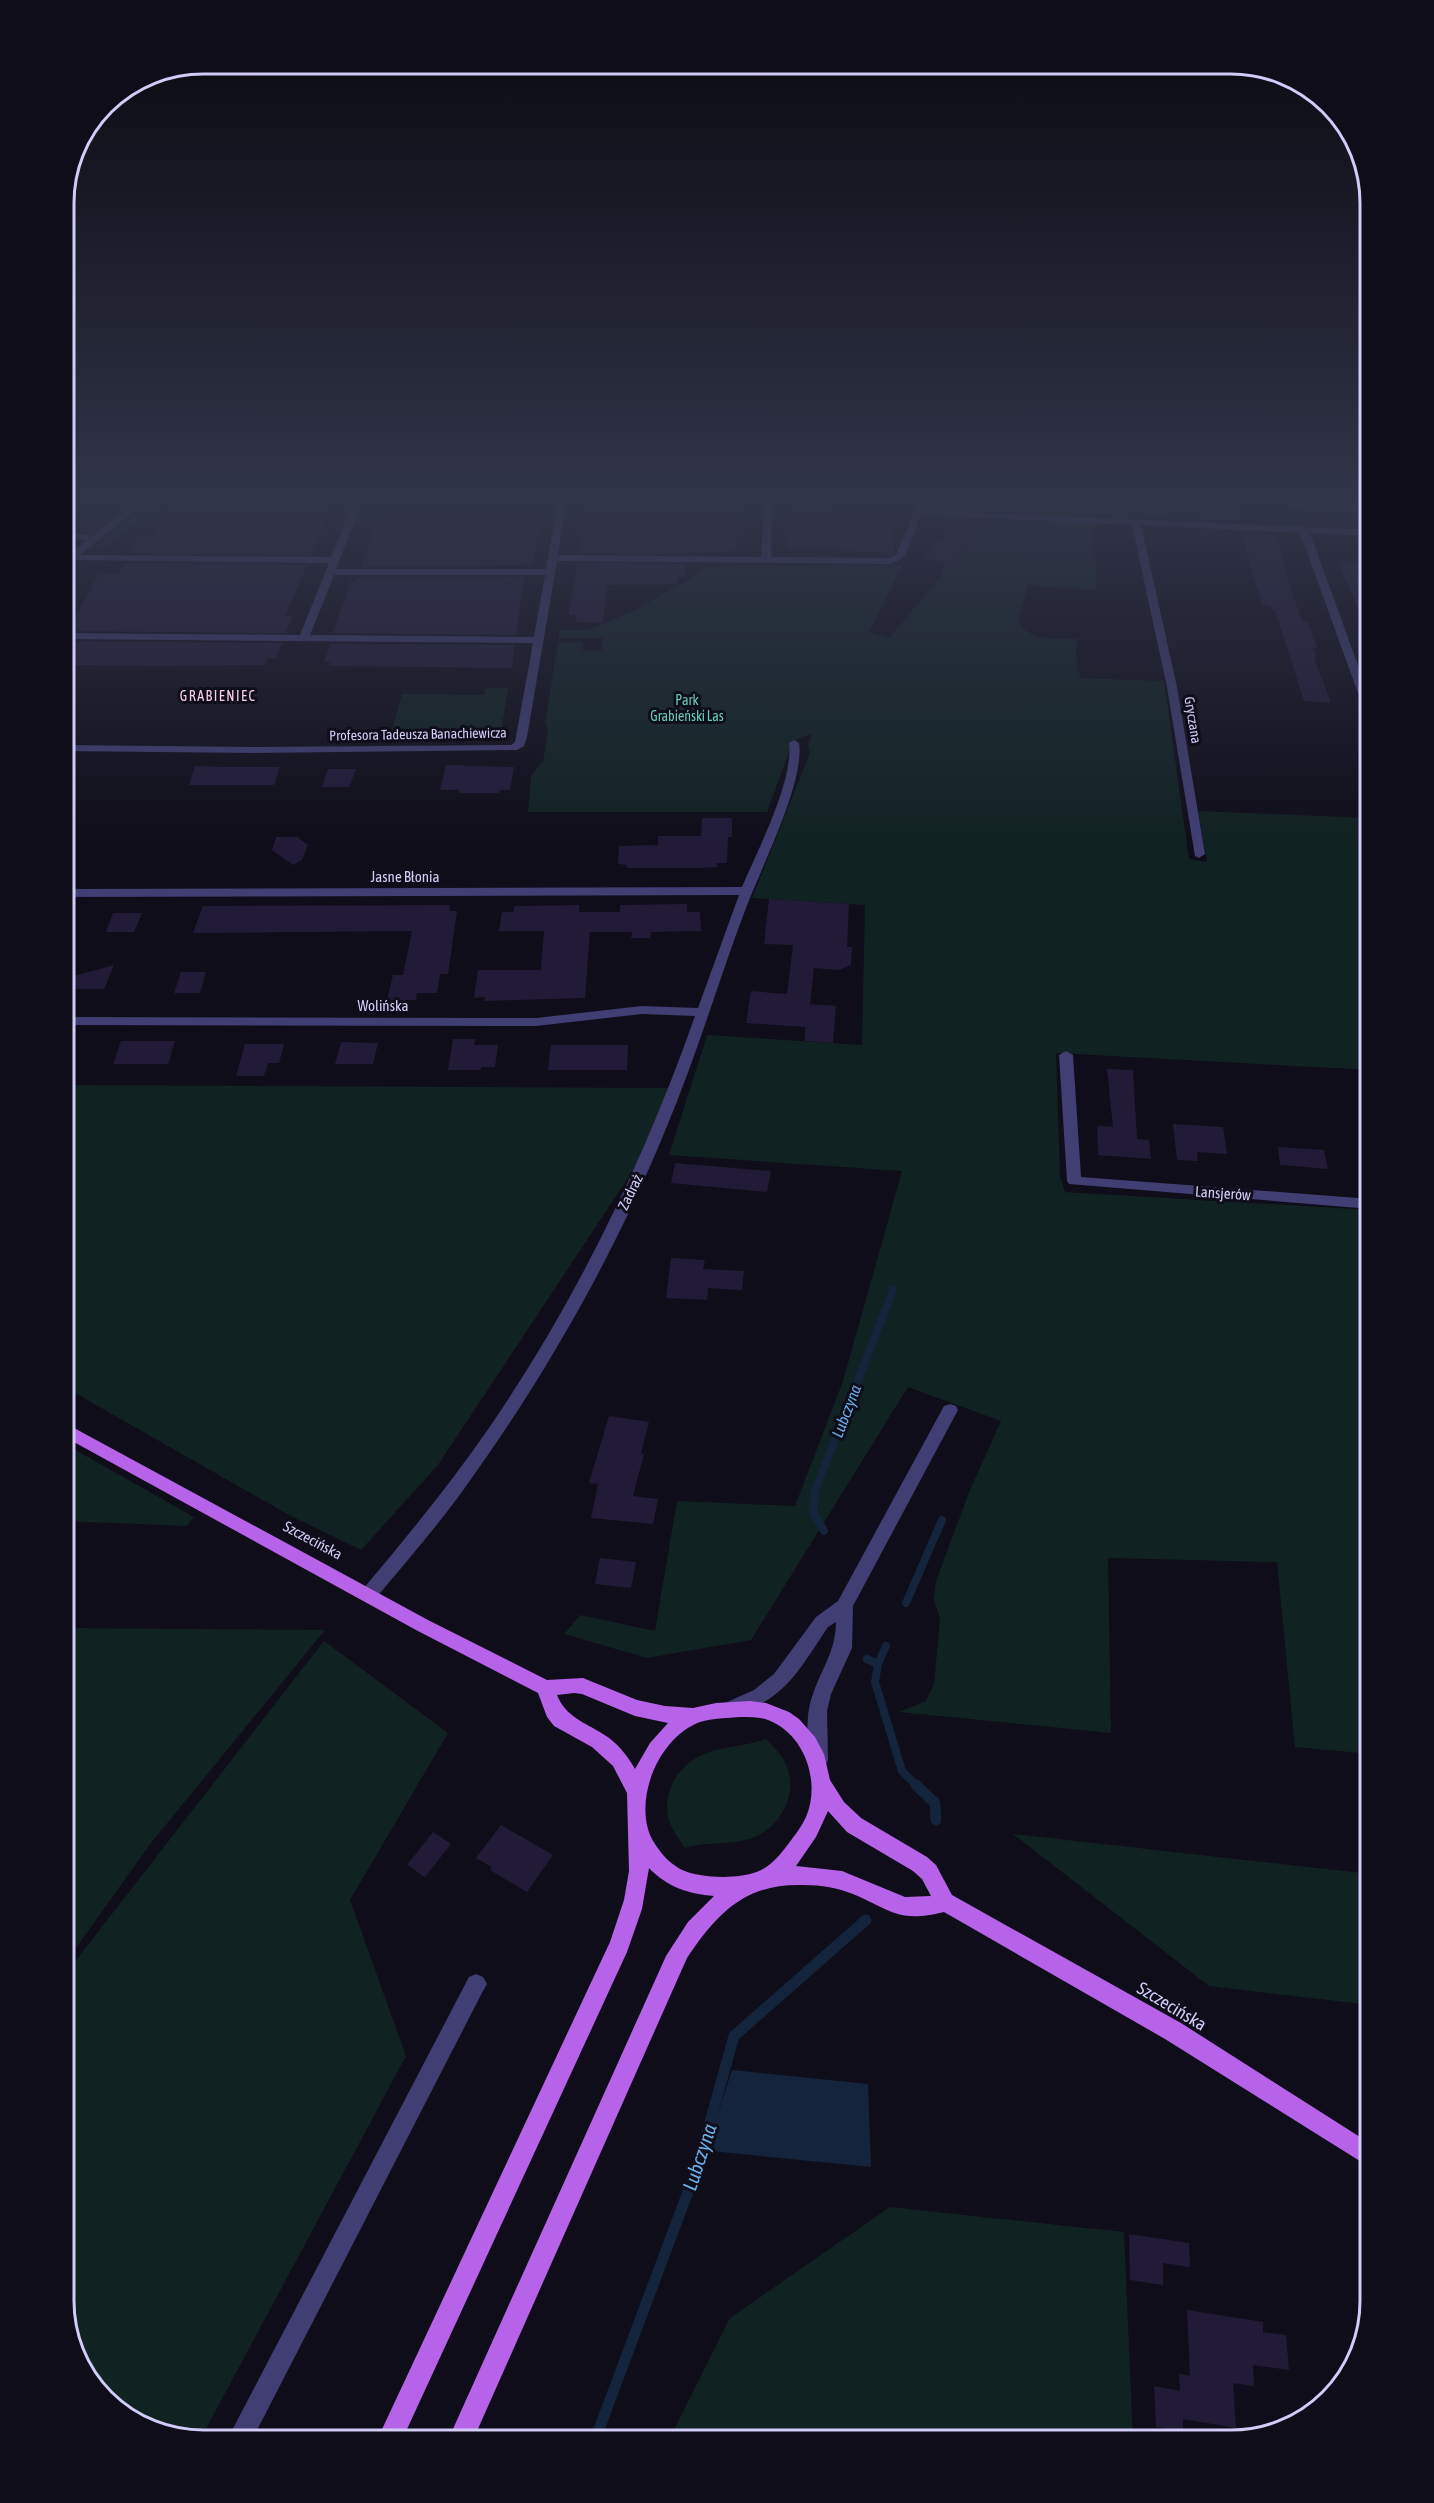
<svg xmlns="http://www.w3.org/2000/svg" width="1434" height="2503" font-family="'Asap Condensed',sans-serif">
  <rect width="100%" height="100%" fill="#0f0d19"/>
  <path fill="#122" d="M 935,496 L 1130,496 L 1132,506 L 1237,507 L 1247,518 L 1239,521 L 968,510 L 950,507 Z
    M 163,497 L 162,501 L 105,548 L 96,547 L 151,502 Z
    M 990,519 L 1093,523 L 1097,590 L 1028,585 L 1018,620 C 1029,643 1055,638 1078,639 L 1076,653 L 1080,678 L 1164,681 L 1189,859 L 1207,862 L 1198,811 L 1371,818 L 1371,1070 L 1056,1053 L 1060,1176 L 1065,1192 L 1371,1210 L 1371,1754 L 1295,1747 L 1277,1562 L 1108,1558 L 1111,1733 L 899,1712 L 926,1701 L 934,1684 L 940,1619 L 934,1600 L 936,1581 L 970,1490 L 1001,1421 L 908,1387 L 751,1640 L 647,1658 L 564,1634 L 580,1615 L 655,1631 L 677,1501 L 795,1506 L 843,1381 L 902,1171 L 669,1155 L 707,1035 L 862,1045 L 865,905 L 752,898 L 810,753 L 808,746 L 812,734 L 798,738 L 790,749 L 767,812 L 528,812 L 531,776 L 543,761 L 545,750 L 548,728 L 545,724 L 558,642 L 582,642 L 583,651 L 602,650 L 602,638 L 559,638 L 559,630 L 588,630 L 636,610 L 698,574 L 705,566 L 903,565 L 869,632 L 889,638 Z
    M 486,688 L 508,688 L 500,738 L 390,737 L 402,694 L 484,695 Z
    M 63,1085 L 669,1088 L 634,1169 L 438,1465 L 361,1550 L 289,1515 L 63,1386 Z
    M 63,1443 L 194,1517 L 187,1526 L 63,1521 Z
    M 63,1628 L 325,1630 L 151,1843 L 63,1966 Z
    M 324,1641 L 448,1733 L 350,1900 L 406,2056 L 200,2440 L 193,2440 L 125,2417 L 77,2362 L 63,2301 L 63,1977 Z
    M 766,1739 C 772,1745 779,1752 784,1760 C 801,1791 782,1828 750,1839 C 730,1845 708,1841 685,1848 C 680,1840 674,1833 670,1824 C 660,1794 678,1763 707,1753 C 726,1746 746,1746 766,1739 Z
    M 1013,1834 L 1371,1874 L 1371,2005 L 1209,1986 Z
    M 890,2207 L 1124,2232 L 1133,2440 L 669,2440 L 730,2318 Z"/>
  <path fill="#13243c" d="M 732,2070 L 868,2084 L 871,2167 L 710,2151 L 713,2129 Z"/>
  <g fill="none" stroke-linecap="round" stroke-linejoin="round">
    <path stroke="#13243c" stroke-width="8" d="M 824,1531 L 813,1512 L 815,1491 L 893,1290
      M 906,1603 L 942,1520
      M 867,1659 L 878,1664 L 875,1682 L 902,1771 L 918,1787
      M 878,1664 L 886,1646"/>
    <path stroke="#13243c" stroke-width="11" d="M 916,1785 L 935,1803 L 936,1820
      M 595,2440 L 698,2165 L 734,2036 L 866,1920"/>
  </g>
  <path fill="#211b38" d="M 586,509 L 738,509 L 737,551 L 686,552 L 686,554 L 579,553 Z
    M 169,510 L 176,510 L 329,511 L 311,555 L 131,553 L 139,539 L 155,536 Z
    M 790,511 L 888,513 L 895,552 L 892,555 L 879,552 L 786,549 L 784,516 L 791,516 Z
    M 390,517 L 541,517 L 533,565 L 361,567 L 378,520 L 389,520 Z
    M 964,520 L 984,521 L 944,573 L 942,571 L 945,562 L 924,558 L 939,540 L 944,541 L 956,529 L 958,521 Z
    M 1242,534 L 1277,535 L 1288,581 L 1302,621 L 1308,621 L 1317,648 L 1313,648 L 1317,657 L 1314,657 L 1331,703 L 1304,701 L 1275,610 L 1272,610 L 1270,605 L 1262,605 Z
    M 1338,561 L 1360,562 L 1371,584 L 1371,639 Z
    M 125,563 L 307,565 L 285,616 L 292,616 L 286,633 L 68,631 L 99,574 L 119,574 Z
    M 577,563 L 685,564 L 685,577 L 678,577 L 677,584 L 607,585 L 603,622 L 576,622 L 577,615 L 569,615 Z
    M 358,577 L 524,577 L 516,635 L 333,633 L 351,581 L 356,581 Z
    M 63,641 L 282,643 L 276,658 L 267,658 L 265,665 L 161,666 L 63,665 Z
    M 330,644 L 515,645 L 512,668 L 329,666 L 330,662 L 324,662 Z
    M 446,765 L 514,767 L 510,790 L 500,790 L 499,793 L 459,793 L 459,790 L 440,790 Z
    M 195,766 L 224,767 L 280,767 L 274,785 L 189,785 Z
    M 328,769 L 356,769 L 349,787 L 322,787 Z
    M 702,818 L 732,818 L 732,837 L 728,837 L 727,863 L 717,863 L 717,867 L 699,868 L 627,868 L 627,865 L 618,864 L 619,846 L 658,845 L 658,836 L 701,836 Z
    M 276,837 L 297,837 L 308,845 L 302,860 L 293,865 L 272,850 Z
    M 769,899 L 849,904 L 847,947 L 852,947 L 851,965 L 839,970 L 814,968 L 810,1004 L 836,1006 L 833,1043 L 805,1041 L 805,1027 L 746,1023 L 751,991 L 787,994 L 793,945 L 764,944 Z
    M 687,904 L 687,912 L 700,912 L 701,931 L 651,932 L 650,938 L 631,938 L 632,932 L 590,932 L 585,998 L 484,1001 L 485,997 L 474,998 L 478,970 L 541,970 L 544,931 L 499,931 L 502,912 L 513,912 L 514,906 L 579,905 L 579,912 L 620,912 L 620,905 Z
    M 450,905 L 449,911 L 457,911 L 448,974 L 440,974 L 437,993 L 417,993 L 416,1000 L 387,1000 L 393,975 L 403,975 L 412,931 L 193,933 L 203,906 Z
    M 113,913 L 142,913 L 134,932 L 106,932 Z
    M 114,965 L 104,989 L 63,989 L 63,979 Z
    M 181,972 L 206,972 L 200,993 L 174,993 Z
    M 453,1039 L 475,1039 L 474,1045 L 498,1045 L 495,1067 L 481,1067 L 481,1070 L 448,1070 Z
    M 121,1041 L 175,1041 L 168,1064 L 113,1064 Z
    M 341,1042 L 378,1043 L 373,1064 L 335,1064 Z
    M 245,1044 L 284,1044 L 279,1063 L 268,1063 L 264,1076 L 236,1076 Z
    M 551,1045 L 628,1045 L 627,1070 L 548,1070 Z
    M 1107,1069 L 1133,1070 L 1137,1139 L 1149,1140 L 1151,1159 L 1098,1155 L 1097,1126 L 1113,1127 Z
    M 1173,1124 L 1223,1127 L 1227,1154 L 1197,1152 L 1198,1161 L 1177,1160 Z
    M 1278,1147 L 1324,1150 L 1328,1169 L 1280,1165 Z
    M 675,1163 L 771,1171 L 767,1192 L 671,1183 Z
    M 671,1258 L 705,1260 L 703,1269 L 744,1271 L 742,1290 L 708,1288 L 707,1300 L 666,1298 Z
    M 609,1416 L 649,1422 L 641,1454 L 644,1454 L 633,1496 L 658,1499 L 653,1524 L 591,1518 L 598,1484 L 589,1483 Z
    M 600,1558 L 636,1562 L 631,1588 L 595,1584 Z
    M 501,1825 L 553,1855 L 527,1892 L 490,1870 L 492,1867 L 476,1858 Z
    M 433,1832 L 451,1844 L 425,1877 L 407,1865 Z
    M 1129,2234 L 1189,2243 L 1190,2267 L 1163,2263 L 1163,2285 L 1130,2280 Z
    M 1187,2310 L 1263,2322 L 1263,2332 L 1286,2335 L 1289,2370 L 1253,2365 L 1254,2386 L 1233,2383 L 1236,2428 L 1183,2419 L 1183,2431 L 1156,2427 L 1154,2386 L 1180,2391 L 1179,2374 L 1190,2376 Z"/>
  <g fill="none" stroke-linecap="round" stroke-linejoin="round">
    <path fill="#403e72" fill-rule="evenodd" d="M 143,496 L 152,496 L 80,555 L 331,557 L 356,496 L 364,496 L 336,569 L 546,569 L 559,496 L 567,496 L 558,555 L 761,557 L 764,496 L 772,496 L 771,557 L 890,558 L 896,555 L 915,510 L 916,496 L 924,496 L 924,508 L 969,512 L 1371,530 L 1371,536 L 1310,533 L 1371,701 L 1371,718 L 1366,715 L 1300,533 L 1141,525 L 1177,687 L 1205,854 L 1199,858 L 1195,856 L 1167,687 L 1132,525 L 969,518 L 922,513 L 905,557 L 891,564 L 557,561 L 527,737 L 524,746 L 517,750 L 254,753 L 63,751 L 63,745 L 254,747 L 511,745 L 515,742 L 533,643 L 63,639 L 63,633 L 300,635 L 329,563 L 74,560 L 63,567 L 63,559 L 87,540 L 63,537 L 63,531 L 93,536 ZM 334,575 L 545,575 L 534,637 L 310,635 Z
      M 1277,496 L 1286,496 L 1303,504 L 1371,507 L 1371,513 C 1341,511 1299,518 1277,496 Z
      M 794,740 L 799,743 C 805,782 761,868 746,908 C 718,982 696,1058 665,1131 C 614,1255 547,1373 469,1482 C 440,1523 407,1561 375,1599 L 369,1602 L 363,1599 L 360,1594 L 363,1589 C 407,1537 450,1484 489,1428 C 576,1301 644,1161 695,1016 L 642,1014 L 536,1026 L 63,1025 L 63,1017 L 536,1018 L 642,1006 L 698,1008 L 739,895 L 63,897 L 63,889 L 742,887 C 757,851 794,781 789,743 Z
      M 1066,1051 L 1073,1055 L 1081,1177 L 1371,1199 L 1371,1209 L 1069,1184 L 1067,1181 L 1059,1055 Z
      M 950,1404 L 956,1406 L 958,1410 L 853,1606 L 852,1648 L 831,1694 L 827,1711 L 828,1760 L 825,1766 L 818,1769 L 811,1766 L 808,1760 C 808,1738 805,1714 813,1694 C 822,1668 836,1650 836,1622 L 828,1627 C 797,1673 787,1697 732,1717 L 725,1715 L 723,1709 L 725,1703 L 754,1690 L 774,1674 L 816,1617 L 838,1601 L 944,1406 Z
      M 476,1974 L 483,1977 L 487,1984 L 483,1991 L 252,2440 L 227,2440 L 469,1977 Z"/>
    <path fill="#b662e9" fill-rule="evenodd" d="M 63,1422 L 428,1620 L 547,1680 L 583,1678 L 637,1700 L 665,1706 L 693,1708 L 716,1703 L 750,1701 L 766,1703 L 789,1712 L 799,1719 L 815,1737 L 824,1754 L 830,1780 L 844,1802 L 861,1818 L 927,1857 L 936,1865 L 952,1895 L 1181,2023 L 1371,2144 L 1371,2168 L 1165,2039 L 944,1912 C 898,1923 893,1911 853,1894 C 838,1888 821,1885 804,1885 C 746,1883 718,1912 687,1958 L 473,2440 L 448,2440 L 666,1956 L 688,1922 L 714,1896 C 689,1894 667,1887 649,1868 L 642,1909 L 627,1952 L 402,2440 L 377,2440 L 610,1942 L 624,1900 L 629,1871 L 627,1793 L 613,1766 L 592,1747 L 554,1726 L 547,1717 L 538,1693 L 416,1630 L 63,1436 ZM 574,1693 L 582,1694 L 635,1716 L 668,1723 L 650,1743 L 635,1769 C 627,1755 617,1742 603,1734 C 584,1722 566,1717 557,1695 ZM 741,1717 C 750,1717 760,1717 768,1720 C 805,1734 821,1782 806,1817 C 802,1826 795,1835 789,1843 C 781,1854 771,1866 759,1871 C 742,1878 717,1878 700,1875 C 685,1873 674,1867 664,1856 C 658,1849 650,1838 648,1829 C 637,1790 662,1736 700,1722 C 713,1718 728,1718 741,1717 ZM 828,1811 L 847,1832 L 913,1871 L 922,1879 L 931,1896 L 905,1897 L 842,1871 L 796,1866 L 816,1837 Z"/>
  </g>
  <linearGradient id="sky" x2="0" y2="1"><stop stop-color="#08070e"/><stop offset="0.59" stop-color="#313549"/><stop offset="1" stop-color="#313549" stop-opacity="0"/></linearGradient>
  <rect width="1434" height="846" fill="url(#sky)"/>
  <g text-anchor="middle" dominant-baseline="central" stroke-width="6" stroke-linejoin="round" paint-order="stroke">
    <g font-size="14" letter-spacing="1.5" fill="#f8cee9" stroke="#0f0d19">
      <text x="218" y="696">GRABIENIEC</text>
    </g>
    <g font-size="14" fill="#64cdb2" stroke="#0f0d19">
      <text x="687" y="700">Park<tspan x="687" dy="16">Grabieński Las</tspan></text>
    </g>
    <g font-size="14" fill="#d1ccf8" stroke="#0f0d19">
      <text transform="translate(1193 720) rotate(81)">Gryczana</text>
      <text transform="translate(418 734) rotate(-1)">Profesora Tadeusza Banachiewicza</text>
    </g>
    <g font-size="15" fill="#d1ccf8" stroke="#0f0d19">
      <text x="405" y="876">Jasne Błonia</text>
      <text x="383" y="1005">Wolińska</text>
      <text transform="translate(630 1192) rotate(-64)">Zadraż</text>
      <text transform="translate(1223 1193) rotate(4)">Lansjerów</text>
      <text transform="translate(313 1540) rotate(28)">Szczecińska</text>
    </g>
    <g font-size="16" font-style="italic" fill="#68afea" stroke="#0f0d19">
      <text transform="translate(846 1411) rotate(-69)">Lubczyna</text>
    </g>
    <g font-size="18" fill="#d1ccf8" stroke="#0f0d19">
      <text transform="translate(1172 2006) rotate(31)">Szczecińska</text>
    </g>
    <g font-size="20" font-style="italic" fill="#68afea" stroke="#0f0d19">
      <text transform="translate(699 2157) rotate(-72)">Lubczyna</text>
    </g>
  </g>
  <path d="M0 0H1434V2503H0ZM203 74H1231A129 129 0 0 1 1360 203V2301A129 129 0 0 1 1231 2430H203A129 129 0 0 1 74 2301V203A129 129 0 0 1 203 74Z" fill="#0f0d19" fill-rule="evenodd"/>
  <path fill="none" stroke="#d1ccf8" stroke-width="3" d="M203 74H1231A129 129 0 0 1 1360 203V2301A129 129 0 0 1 1231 2430H203A129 129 0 0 1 74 2301V203A129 129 0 0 1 203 74Z"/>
</svg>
